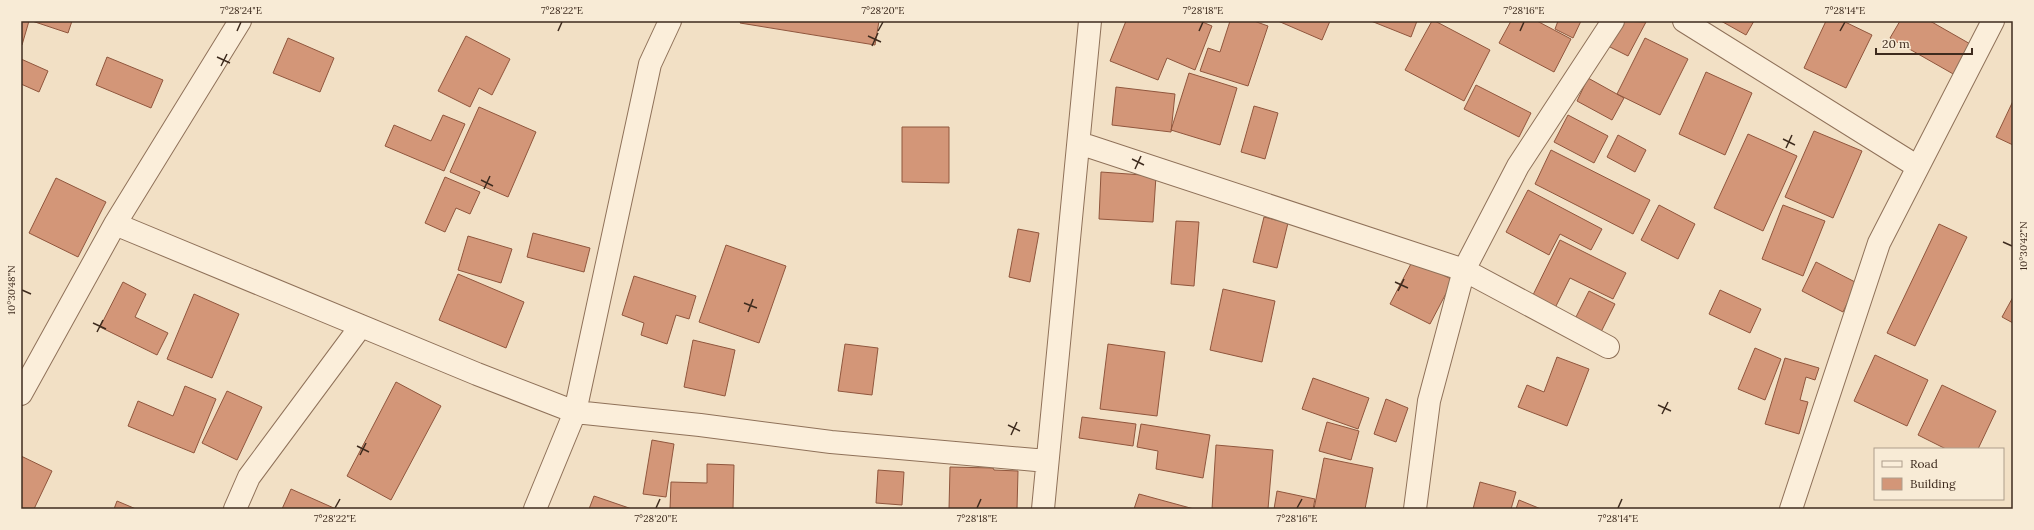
<svg xmlns="http://www.w3.org/2000/svg" width="2034" height="530" font-family="Lora,serif">
  <rect width="100%" height="100%" fill="#f2e0c5"/>
  <path fill="#d39678" stroke="#90563d" d="M 21,21 L 29,21 L 22,45 L 21,44 Z
    M 32,21 L 72,21 L 68,33 Z
    M 741,21 L 879,21 L 875,45 L 740,23 Z
    M 1126,21 L 1200,21 L 1212,26 L 1195,70 L 1167,58 L 1158,80 L 1110,61 Z
    M 1230,21 L 1254,21 L 1268,26 L 1248,86 L 1200,71 L 1208,48 L 1220,52 Z
    M 1278,21 L 1330,21 L 1322,40 Z
    M 1371,21 L 1417,21 L 1411,37 Z
    M 1432,21 L 1435,21 L 1490,50 L 1464,101 L 1405,70 Z
    M 1511,21 L 1537,21 L 1571,39 L 1554,72 L 1499,43 Z
    M 1558,21 L 1581,21 L 1573,38 L 1555,29 Z
    M 1621,21 L 1646,22 L 1628,56 L 1608,46 Z
    M 1721,21 L 1754,21 L 1746,35 Z
    M 1826,21 L 1843,21 L 1872,35 L 1846,88 L 1804,68 Z
    M 1900,21 L 1930,21 L 1972,45 L 1955,75 L 1890,38 Z
    M 466,36 L 510,59 L 492,95 L 479,88 L 470,107 L 438,91 Z
    M 288,38 L 334,58 L 320,92 L 273,73 Z
    M 1645,38 L 1688,59 L 1660,115 L 1617,94 Z
    M 107,57 L 163,80 L 151,108 L 96,85 Z
    M 21,59 L 48,71 L 39,92 L 21,84 Z
    M 1706,72 L 1752,93 L 1725,155 L 1679,134 Z
    M 1189,73 L 1237,88 L 1220,145 L 1171,130 Z
    M 1588,78 L 1624,98 L 1612,120 L 1577,101 Z
    M 1476,85 L 1531,113 L 1519,137 L 1464,109 Z
    M 1116,87 L 1175,94 L 1171,132 L 1112,125 Z
    M 2013,101 L 2013,145 L 1996,137 Z
    M 1254,106 L 1278,113 L 1265,159 L 1241,152 Z
    M 479,107 L 536,132 L 508,197 L 450,172 Z
    M 443,115 L 465,124 L 444,171 L 385,146 L 394,125 L 431,141 Z
    M 1568,115 L 1608,136 L 1594,163 L 1554,142 Z
    M 902,127 L 949,127 L 949,183 L 902,182 Z
    M 1814,131 L 1862,151 L 1833,218 L 1785,197 Z
    M 1748,134 L 1797,156 L 1763,231 L 1714,208 Z
    M 1618,135 L 1646,150 L 1635,172 L 1607,157 Z
    M 1551,150 L 1650,200 L 1633,234 L 1535,184 Z
    M 1101,172 L 1156,176 L 1153,222 L 1099,219 Z
    M 445,177 L 480,192 L 470,214 L 456,208 L 445,232 L 425,223 Z
    M 56,178 L 106,202 L 78,257 L 29,233 Z
    M 1528,190 L 1602,229 L 1591,250 L 1560,234 L 1549,255 L 1506,232 Z
    M 1659,205 L 1695,224 L 1678,259 L 1641,240 Z
    M 1783,205 L 1825,221 L 1803,276 L 1762,259 Z
    M 1264,217 L 1288,223 L 1277,268 L 1253,262 Z
    M 1176,221 L 1199,222 L 1194,286 L 1171,284 Z
    M 1939,224 L 1967,237 L 1915,346 L 1887,333 Z
    M 1018,229 L 1039,233 L 1030,282 L 1009,277 Z
    M 533,233 L 590,248 L 584,272 L 527,257 Z
    M 468,236 L 512,249 L 501,283 L 458,270 Z
    M 1560,240 L 1626,273 L 1613,299 L 1570,278 L 1553,312 L 1530,301 Z
    M 726,245 L 786,266 L 759,343 L 699,322 Z
    M 1413,260 L 1453,280 L 1430,324 L 1390,304 Z
    M 1816,262 L 1857,283 L 1843,312 L 1802,291 Z
    M 458,274 L 524,302 L 506,348 L 439,320 Z
    M 634,276 L 696,296 L 689,319 L 676,315 L 667,344 L 641,335 L 644,323 L 622,315 Z
    M 123,282 L 146,294 L 135,317 L 168,333 L 157,355 L 100,327 Z
    M 1223,289 L 1275,301 L 1262,362 L 1210,350 Z
    M 1720,290 L 1761,309 L 1750,333 L 1709,314 Z
    M 1589,291 L 1615,304 L 1597,340 L 1571,327 Z
    M 194,294 L 239,314 L 212,378 L 167,359 Z
    M 2013,297 L 2013,323 L 2002,317 Z
    M 693,340 L 735,350 L 725,396 L 684,387 Z
    M 845,344 L 878,348 L 872,395 L 838,391 Z
    M 1108,344 L 1165,352 L 1157,416 L 1100,409 Z
    M 1755,348 L 1781,359 L 1765,400 L 1738,389 Z
    M 1875,355 L 1928,380 L 1907,426 L 1854,401 Z
    M 1557,357 L 1589,369 L 1567,426 L 1518,407 L 1527,385 L 1544,392 Z
    M 1785,358 L 1819,368 L 1815,380 L 1806,377 L 1800,400 L 1808,402 L 1799,434 L 1765,424 Z
    M 1313,378 L 1369,398 L 1358,429 L 1302,409 Z
    M 396,382 L 441,406 L 391,500 L 347,476 Z
    M 1942,385 L 1996,411 L 1978,449 L 1946,449 L 1918,435 Z
    M 185,386 L 216,399 L 194,453 L 128,426 L 138,401 L 173,416 Z
    M 227,391 L 262,407 L 237,460 L 202,443 Z
    M 1386,399 L 1408,408 L 1396,442 L 1374,434 Z
    M 1082,417 L 1136,424 L 1133,446 L 1079,438 Z
    M 1327,422 L 1359,431 L 1351,460 L 1319,451 Z
    M 1141,424 L 1210,435 L 1203,478 L 1156,469 L 1158,451 L 1137,447 Z
    M 652,440 L 674,444 L 666,497 L 643,494 Z
    M 1216,445 L 1273,450 L 1268,509 L 1212,509 Z
    M 21,456 L 52,471 L 34,509 L 21,509 Z
    M 1324,458 L 1373,468 L 1365,509 L 1314,509 Z
    M 707,464 L 734,465 L 733,509 L 670,509 L 671,482 L 707,483 Z
    M 950,467 L 993,468 L 994,470 L 1018,471 L 1017,509 L 949,509 Z
    M 878,470 L 904,472 L 902,505 L 876,503 Z
    M 1480,482 L 1516,492 L 1511,509 L 1473,509 Z
    M 291,489 L 336,509 L 282,509 Z
    M 1277,491 L 1315,499 L 1313,509 L 1274,509 Z
    M 1139,494 L 1194,509 L 1134,509 Z
    M 594,496 L 632,509 L 589,509 Z
    M 1519,500 L 1541,509 L 1516,509 Z
    M 117,501 L 136,509 L 114,509 Z"/>
  <g fill="none" stroke-linecap="round" stroke-linejoin="round">
    <g stroke="#8f7159" stroke-width="24">
      <path id="minor" d="M 1684,21 L 1918,167
        M 1079,143 L 1464,270 L 1608,347
        M 115,224 L 477,374 L 575,412 L 700,425 L 831,442 L 1047,461
        M 21,394 L 115,224 L 240,21
        M 235,509 L 249,477 L 361,326
        M 535,509 L 575,412 L 650,64 L 670,21
        M 1043,509 L 1090,21
        M 1415,509 L 1429,401 L 1464,270 L 1518,166 L 1613,21
        M 1791,509 L 1879,243 L 1993,21"/>
    </g>
    <use href="#minor" stroke="#fbeeda" stroke-width="22"/>
  </g>
  <path fill="none" stroke="#3e2b1e" stroke-width="1.5" d="M 237,31 L 241,22M 558,31 L 562,22M 878,31 L 883,22M 1199,31 L 1203,22M 1520,31 L 1524,22M 1840,31 L 1845,22M 868,36 L 881,42M 872,46 L 878,33M 217,57 L 230,63M 221,66 L 227,54M 1783,139 L 1795,145M 1786,148 L 1792,135M 1132,159 L 1144,165M 1135,169 L 1141,156M 481,180 L 493,186M 484,189 L 490,176M 2003,242 L 2012,246M 1395,282 L 1408,288M 22,290 L 31,294M 1398,291 L 1404,279M 744,303 L 757,308M 748,312 L 753,299M 93,323 L 106,329M 97,332 L 103,320M 1658,405 L 1671,411M 1662,414 L 1668,402M 1008,425 L 1020,431M 1011,435 L 1017,422M 357,446 L 369,452M 360,455 L 366,443M 335,508 L 340,499M 656,508 L 660,499M 977,508 L 981,499M 1297,508 L 1302,499M 1618,508 L 1622,499"/>
  <rect width="2034" height="530" fill="none" stroke="#f8ebd6" stroke-width="44"/>
  <rect x="1874" y="448" width="130" height="52" fill="#f8ebd6" stroke="#ae9e8c"/>
  <rect x="1882" y="461" width="20" height="6" fill="#fbeeda" stroke="#ae9e8c"/>
  <text x="1910" y="468" font-size="12" fill="#3e2b1e">Road</text>
  <rect x="1882" y="478" width="20" height="12" fill="#d39678" stroke="#ae9e8c"/>
  <text x="1910" y="488" font-size="12" fill="#3e2b1e">Building</text>
  <path d="M1876 48v6h96v-6" fill="none" stroke="#3e2b1e" stroke-width="2"/>
  <text x="1882" y="48" font-size="12" fill="#3e2b1e" stroke="#f8ebd6" stroke-width="3" paint-order="stroke">20 m</text>
  <rect x="22" y="22" width="1990" height="486" fill="none" stroke="#3e2b1e" stroke-width="1.5"/>
  <g font-size="10" text-anchor="middle" fill="#3e2b1e">
    <text x="241" y="14">7°28'24"E</text>
    <text x="562" y="14">7°28'22"E</text>
    <text x="883" y="14">7°28'20"E</text>
    <text x="1203" y="14">7°28'18"E</text>
    <text x="1524" y="14">7°28'16"E</text>
    <text x="1845" y="14">7°28'14"E</text>
    <text transform="translate(2023 246) rotate(-90)" y="4">10°30'42"N</text>
    <text transform="translate(11 290) rotate(-90)" y="4">10°30'48"N</text>
    <text x="335" y="522">7°28'22"E</text>
    <text x="656" y="522">7°28'20"E</text>
    <text x="977" y="522">7°28'18"E</text>
    <text x="1297" y="522">7°28'16"E</text>
    <text x="1618" y="522">7°28'14"E</text>
  </g>
</svg>
